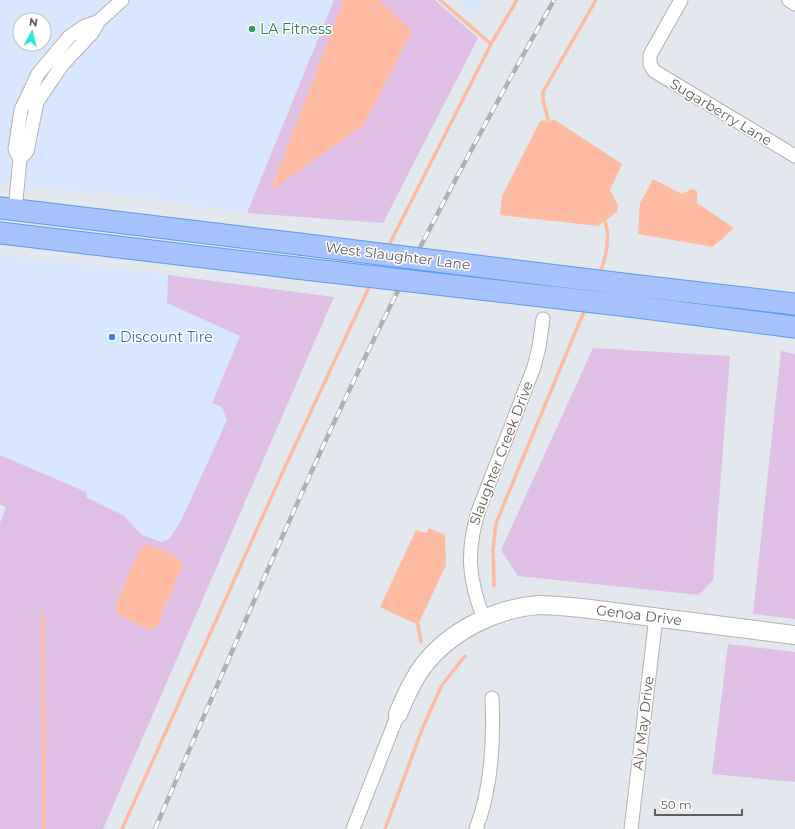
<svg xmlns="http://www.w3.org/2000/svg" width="795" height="829" font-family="Montserrat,sans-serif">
  <rect width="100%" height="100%" fill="#e3e7ee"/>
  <path fill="#d8e7fd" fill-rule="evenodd" d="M 0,0 L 334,0 L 247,213 L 145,197 L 0,184 ZM 20,20 L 44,20 L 44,44 L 20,44 Z
    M 457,0 L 483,0 L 474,15 Z
    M 0,255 L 168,275 L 167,303 L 241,335 L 212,403 L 222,407 L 227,420 L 181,521 L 169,539 L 161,542 L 142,535 L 123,515 L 87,498 L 86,492 L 0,455 Z"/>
  <path fill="#dfbfe5" d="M 334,0 L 435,0 L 478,38 L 383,223 L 247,213 Z
    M 168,275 L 334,297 L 103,829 L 0,829 L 0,523 L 6,507 L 0,505 L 0,455 L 86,492 L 87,498 L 123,515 L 142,535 L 161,542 L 169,539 L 181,521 L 227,420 L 222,407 L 212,403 L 240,336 L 167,303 Z
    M 593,348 L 730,356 L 713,580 L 699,595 L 518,576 L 501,550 Z
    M 781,351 L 795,354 L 795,619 L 753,614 Z
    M 728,644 L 795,652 L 795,782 L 712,774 Z"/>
  <path fill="#febba2" d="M 344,0 L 379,0 L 412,31 L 364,125 L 270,191 Z
    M 555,120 L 622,164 L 610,190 L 618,205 L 617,212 L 598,226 L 500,215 L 502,196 L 540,121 Z
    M 653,179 L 682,194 L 692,189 L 697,191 L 697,203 L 734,228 L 713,247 L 638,234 L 640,203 Z
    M 429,528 L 445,535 L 446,565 L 418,625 L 380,607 L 416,530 L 426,533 Z
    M 146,544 C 155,548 181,555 183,565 L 157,626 L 153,629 L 147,629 L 117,614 L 116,604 L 139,550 Z"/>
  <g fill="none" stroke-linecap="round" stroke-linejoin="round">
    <path stroke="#febba2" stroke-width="3.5" d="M 440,0 L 491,44
      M 549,123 L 543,100 L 543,92 L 596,0
      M 387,249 L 491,44 L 517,0
      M 599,275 C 606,259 612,234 603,217
      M 494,586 L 493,550 L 496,523 L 585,309
      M 43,616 L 44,829
      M 418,625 L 421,642
      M 122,829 L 285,467 L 371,283
      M 385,829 L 423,727 L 442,685 L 465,656"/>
    <g stroke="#b5b2ae" stroke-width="15">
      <path id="street" d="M 681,0 L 650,55 L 650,64 L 654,71 L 795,156
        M 789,0 L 795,4
        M 20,159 L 15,149 L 21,110 L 38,74 L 69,37 L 83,27 L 99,21 L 122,0
        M 15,210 L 20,159 L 27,151 L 37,102 L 62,65 L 92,33 L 99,21
        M 484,619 C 468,579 466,551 479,509 L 534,367 L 539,347 L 543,319
        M 353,829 L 398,714
        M 476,829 C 491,790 494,740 492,698
        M 631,829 L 656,617"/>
    </g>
    <g stroke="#b6b1ad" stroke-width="20">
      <path id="secondary" d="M 398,714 C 405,697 412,681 423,666 C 450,631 496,608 539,605 C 553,605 568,607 582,608 L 795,635"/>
    </g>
    <g stroke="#599cf0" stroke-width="23">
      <path id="primary" d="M 0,208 L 299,244
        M 0,233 L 296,268
        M 631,285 L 795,304
        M 629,306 L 795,327"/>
    </g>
    <use href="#street" stroke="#fff" stroke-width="13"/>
    <use href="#secondary" stroke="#fff" stroke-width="18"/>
    <use href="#primary" stroke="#a7c3fe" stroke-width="21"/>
    <g stroke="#b1b0b0" stroke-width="4.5">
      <path id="rail" d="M 155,829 C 211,700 266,571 324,444 C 394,292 472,145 554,0"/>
    </g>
    <use href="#rail" stroke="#fff" stroke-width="3" stroke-dasharray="9" stroke-linecap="butt"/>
    <g stroke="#599cf0" stroke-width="23" stroke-linecap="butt">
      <path id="primary-bridge" d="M 299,244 L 631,285
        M 296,268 L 629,306"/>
    </g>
    <use href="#primary-bridge" stroke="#a7c3fe" stroke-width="21"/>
  </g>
  <circle fill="#2e9e5b" stroke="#fff" stroke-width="1.5" cx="252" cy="29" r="4"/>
  <circle fill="#3f7fe0" stroke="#fff" stroke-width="1.5" cx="112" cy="337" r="4"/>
  <g text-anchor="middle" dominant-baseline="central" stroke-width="3" stroke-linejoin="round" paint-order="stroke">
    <g font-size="14" fill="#27864d" stroke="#fff" text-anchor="start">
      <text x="260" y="29">LA Fitness</text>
    </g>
    <g font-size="14" fill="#635e5b" stroke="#fff">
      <text transform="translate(721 112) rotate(31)">Sugarberry Lane</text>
      <text transform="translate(398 256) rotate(7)">West Slaughter Lane</text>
      <text transform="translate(501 453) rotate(-69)">Slaughter Creek Drive</text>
      <text transform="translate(639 615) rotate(7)">Genoa Drive</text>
      <text transform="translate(643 723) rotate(-83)">Aly May Drive</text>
    </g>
    <g font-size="14" fill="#366cbe" stroke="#fff" text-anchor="start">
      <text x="120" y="337">Discount Tire</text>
    </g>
  </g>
  <g transform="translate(32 32) rotate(8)"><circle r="19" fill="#ffffff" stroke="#c1bfbd"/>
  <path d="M0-3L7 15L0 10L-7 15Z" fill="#2ee8d8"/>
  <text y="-6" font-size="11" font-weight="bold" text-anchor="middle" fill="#635e5b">N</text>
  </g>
  <path d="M655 809v6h87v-6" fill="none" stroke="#635e5b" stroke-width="2"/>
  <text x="661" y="809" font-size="12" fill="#635e5b" stroke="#ffffff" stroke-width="3" paint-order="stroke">50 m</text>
</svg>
